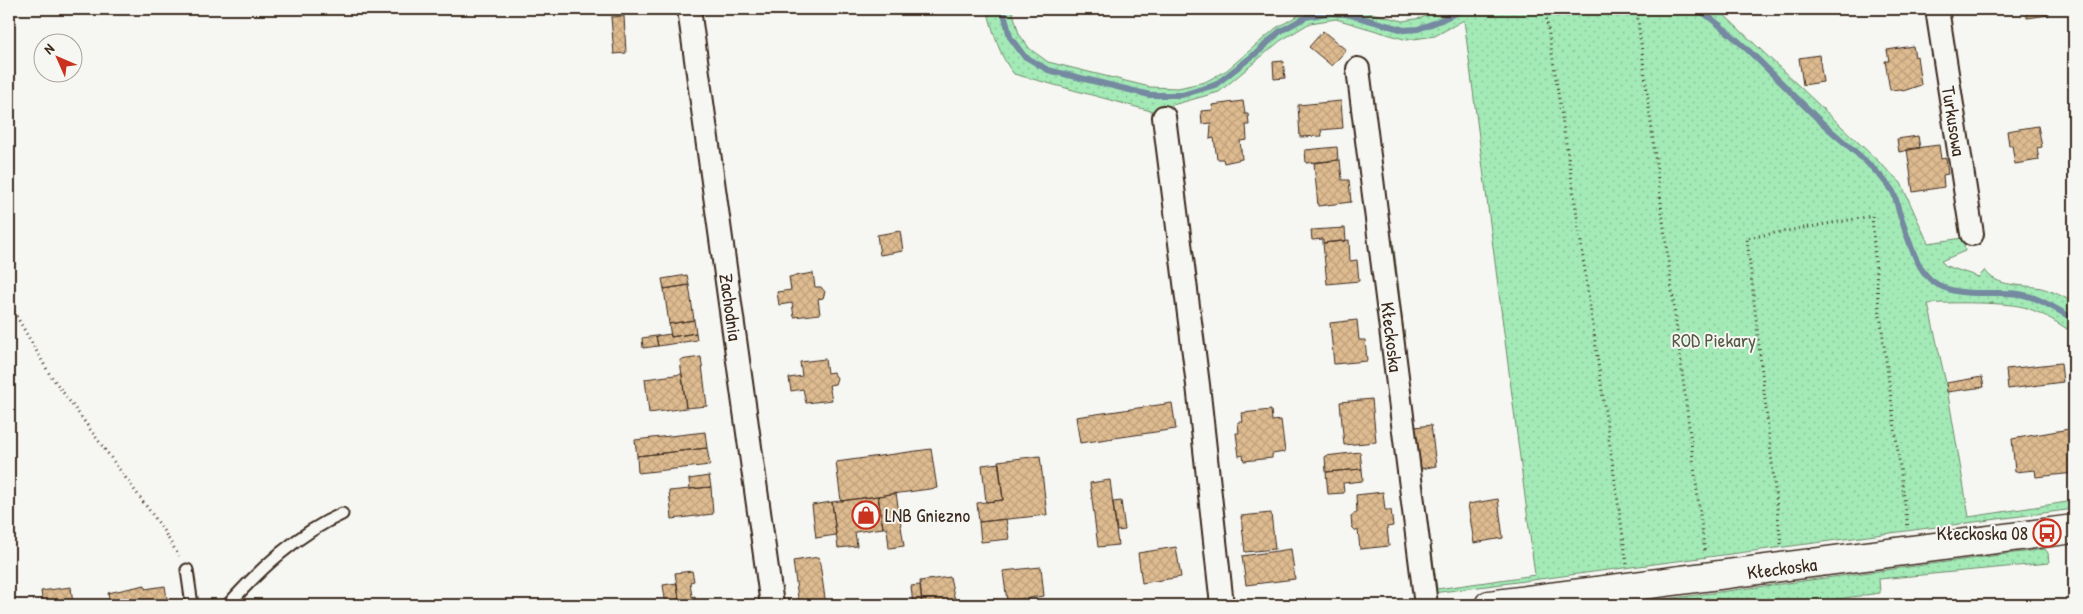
<svg xmlns="http://www.w3.org/2000/svg" width="2083" height="614" font-family="'Patrick Hand',sans-serif">
  <defs>
    <pattern id="grass-dots" width="8" height="8" patternUnits="userSpaceOnUse" patternTransform="scale(1.25)"><rect width="8" height="8" fill="#a3eab7"/><path d="M2 2h.1M6 6h.1" fill="none" stroke="#8dc99d" stroke-width="1.8" stroke-linecap="round"/></pattern>
    <pattern id="building-cross-hatch" width="8" height="8" patternUnits="userSpaceOnUse" patternTransform="scale(1.25)"><rect width="8" height="8" fill="#debb90"/><path d="M0 0l8 8M0 8l8-8" fill="none" stroke="#bfa17c"/></pattern>
  </defs>
  <rect width="100%" height="100%" fill="#f6f6f2"/>
  <filter id="ink" filterUnits="userSpaceOnUse"><feTurbulence type="fractalNoise" baseFrequency=".02" numOctaves="2"/><feDisplacementMap in="SourceGraphic" scale="10" xChannelSelector="R" yChannelSelector="G"/><feConvolveMatrix kernelMatrix="1 2 1 2 8 2 1 2 1" color-interpolation-filters="sRGB"/></filter>
  <g filter="url(#ink)">
    <path fill="url(#grass-dots)" stroke="#6f8a6a" d="M 987,9 L 1012,9 L 1019,34 L 1030,49 L 1048,62 L 1150,87 L 1178,88 L 1205,82 L 1227,70 L 1276,28 L 1306,11 L 1318,9 L 1355,9 L 1403,21 L 1421,18 L 1442,9 L 1718,9 L 1901,183 L 1928,243 L 1963,238 L 1965,251 L 1941,261 L 1946,266 L 1979,277 L 1985,270 C 1996,288 2023,284 2041,288 C 2053,291 2064,297 2074,303 L 2074,334 C 2059,323 2044,314 2027,308 C 2010,302 1947,302 1928,304 L 1946,383 L 1969,517 L 2074,501 L 2074,509 L 1433,593 L 1396,306 L 1393,240 L 1415,427 L 1437,589 L 1535,575 L 1464,20 L 1435,36 L 1407,40 L 1336,19 L 1310,23 L 1280,41 L 1219,92 L 1151,111 L 1014,74 C 999,56 993,31 987,9 Z
      M 2045,549 L 2048,553 L 2049,563 L 1879,579 L 1880,593 L 1796,605 L 1621,605 Z"/>
    <g fill="none" stroke-linecap="round" stroke-linejoin="round">
      <path stroke="#7589a0" stroke-width="6" d="M 1003,9 L 1010,37 L 1024,56 L 1048,70 L 1150,95 L 1182,95 L 1215,85 L 1259,51 L 1279,32 L 1306,17 L 1327,13 L 1347,14 L 1404,30 L 1418,29 L 1434,23 L 1465,9
        M 1698,9 C 1743,40 1778,81 1818,119 C 1842,142 1872,163 1892,190 C 1896,196 1897,205 1899,212 C 1906,231 1915,267 1931,280 C 1956,300 1990,290 2019,294 C 2039,297 2057,310 2074,319"/>
    </g>
    <path fill="url(#building-cross-hatch)" stroke="#3b2a1e" d="M 2026,9 L 2048,9 L 2049,15 L 2027,18 Z
      M 624,16 L 626,53 L 614,54 L 611,17 Z
      M 1323,31 L 1346,50 L 1332,66 L 1309,47 Z
      M 1913,46 L 1915,57 L 1917,56 L 1921,85 L 1903,91 L 1901,89 L 1890,90 L 1885,61 L 1889,61 L 1887,50 Z
      M 1819,55 L 1823,82 L 1803,85 L 1799,58 Z
      M 1283,61 L 1285,78 L 1274,79 L 1273,62 Z
      M 1243,101 L 1245,114 L 1248,114 L 1249,125 L 1246,125 L 1247,140 L 1240,141 L 1242,159 L 1224,163 L 1223,159 L 1217,159 L 1214,138 L 1210,139 L 1211,123 L 1202,124 L 1201,111 L 1213,110 L 1212,105 Z
      M 1341,101 L 1343,128 L 1321,130 L 1322,136 L 1300,137 L 1298,105 Z
      M 2038,126 L 2042,147 L 2037,148 L 2039,160 L 2015,164 L 2012,145 L 2009,145 L 2007,131 Z
      M 1918,136 L 1920,148 L 1899,152 L 1897,139 Z
      M 1939,145 L 1941,159 L 1946,158 L 1948,174 L 1943,175 L 1944,187 L 1913,192 L 1907,149 Z
      M 1337,147 L 1338,160 L 1306,163 L 1305,150 Z
      M 1340,160 L 1342,180 L 1349,180 L 1351,202 L 1318,206 L 1314,163 Z
      M 1345,228 L 1346,241 L 1323,243 L 1323,239 L 1312,240 L 1311,230 Z
      M 900,231 L 903,251 L 880,255 L 877,235 Z
      M 1349,240 L 1350,261 L 1357,260 L 1359,281 L 1327,284 L 1323,243 Z
      M 813,273 L 815,287 L 821,287 L 825,292 L 823,298 L 818,299 L 820,314 L 794,317 L 792,303 L 779,305 L 777,292 L 791,290 L 789,277 Z
      M 687,275 L 689,285 L 664,289 L 662,279 Z
      M 689,285 L 694,320 L 669,324 L 664,289 Z
      M 694,320 L 696,333 L 671,337 L 669,324 Z
      M 1357,320 L 1359,340 L 1365,340 L 1367,361 L 1334,364 L 1330,323 Z
      M 696,333 L 697,340 L 658,346 L 656,336 L 671,334 L 671,337 Z
      M 656,336 L 658,346 L 643,348 L 642,338 Z
      M 701,357 L 707,406 L 686,408 L 680,360 Z
      M 825,359 L 827,373 L 833,372 L 837,378 L 835,384 L 829,385 L 832,400 L 806,403 L 803,389 L 791,391 L 789,378 L 802,376 L 800,362 Z
      M 2061,363 L 2063,382 L 2008,389 L 2006,369 Z
      M 682,374 L 686,408 L 649,413 L 645,379 Z
      M 1982,377 L 1984,387 L 1947,392 L 1946,383 Z
      M 1372,399 L 1376,442 L 1344,445 L 1340,402 Z
      M 1172,403 L 1176,429 L 1080,443 L 1076,417 Z
      M 1271,410 L 1272,421 L 1281,420 L 1285,452 L 1272,454 L 1272,458 L 1244,461 L 1243,455 L 1239,456 L 1236,433 L 1239,433 L 1238,422 L 1243,422 L 1242,413 Z
      M 1431,425 L 1436,466 L 1421,469 L 1415,427 Z
      M 2069,429 L 2074,473 L 2036,477 L 2035,470 L 2015,472 L 2012,439 Z
      M 705,432 L 707,448 L 637,456 L 635,440 Z
      M 707,448 L 710,465 L 638,473 L 637,456 Z
      M 931,449 L 937,488 L 841,501 L 836,462 Z
      M 1360,452 L 1362,469 L 1326,472 L 1325,456 Z
      M 1040,456 L 1047,515 L 979,522 L 977,503 L 1003,500 L 998,461 Z
      M 999,463 L 1003,500 L 986,502 L 982,465 Z
      M 1362,469 L 1363,481 L 1343,483 L 1344,493 L 1328,494 L 1326,472 Z
      M 709,476 L 711,487 L 690,489 L 689,479 Z
      M 1110,480 L 1118,545 L 1098,547 L 1090,483 Z
      M 711,487 L 713,514 L 672,519 L 669,491 Z
      M 1383,492 L 1385,510 L 1391,510 L 1393,526 L 1387,527 L 1389,546 L 1360,549 L 1358,530 L 1356,531 L 1352,527 L 1351,517 L 1354,513 L 1357,513 L 1356,495 Z
      M 896,493 L 904,546 L 889,548 L 887,528 L 883,528 L 878,496 Z
      M 878,496 L 883,528 L 855,532 L 857,546 L 838,548 L 832,502 Z
      M 1498,499 L 1503,538 L 1474,543 L 1468,504 Z
      M 1121,501 L 1125,530 L 1117,531 L 1113,502 Z
      M 832,502 L 836,535 L 816,538 L 812,505 Z
      M 1271,513 L 1275,549 L 1245,552 L 1241,516 Z
      M 1006,519 L 1009,539 L 981,542 L 979,522 Z
      M 1176,547 L 1181,577 L 1142,583 L 1138,553 Z
      M 1291,549 L 1295,579 L 1246,585 L 1242,556 Z
      M 819,557 L 826,605 L 799,605 L 793,561 Z
      M 1041,567 L 1044,596 L 1007,601 L 1003,571 Z
      M 692,571 L 694,581 L 690,582 L 692,597 L 695,596 L 697,605 L 680,605 L 675,573 Z
      M 950,577 L 956,605 L 922,605 L 920,581 Z
      M 677,583 L 680,605 L 666,605 L 663,585 Z
      M 145,585 L 145,589 L 165,586 L 168,605 L 110,605 L 108,593 Z
      M 920,585 L 922,605 L 913,605 L 911,586 Z
      M 71,587 L 73,605 L 43,605 L 41,591 Z"/>
    <g fill="none" stroke-linecap="round" stroke-linejoin="round">
      <g stroke="#3b2a1e" stroke-width="15">
        <path id="service" d="M 187,570 L 192,605
          M 228,605 C 260,569 297,534 342,514"/>
      </g>
      <g stroke="#3b2a1e" stroke-width="26">
        <path id="minor" d="M 689,9 L 772,605
          M 1937,9 L 1972,234
          M 1358,69 L 1426,605
          M 1164,117 L 1198,385 L 1222,605"/>
      </g>
      <g stroke="#3b2a1e" stroke-width="31">
        <path id="secondary" d="M 1489,605 L 2074,529"/>
      </g>
      <path stroke="#3b2a1e" stroke-width="3" stroke-dasharray="1 4" stroke-linecap="butt" d="M 1545,9 L 1573,188 L 1627,565
        M 1629,9 L 1637,12 L 1705,554
        M 9,303 L 49,373 L 160,525 L 179,556
        M 1781,544 L 1747,238 L 1872,216 L 1878,299 L 1908,528"/>
      <use href="#service" stroke="#f6f6f2" stroke-width="11"/>
      <use href="#minor" stroke="#f6f6f2" stroke-width="22"/>
      <use href="#secondary" stroke="#f6f6f2" stroke-width="28"/>
    </g>
  </g>
  <defs>
    <g id="shop-ring" transform="scale(1.4375)"><circle r="9.5" fill="#f6f6f2" stroke="#c8321e" stroke-width="1.5"/><path d="M-5-2.5h2.3a2.7 3.5 0 0 1 5.4 0H5L5.5 6h-11ZM-1.5-2.5h3a1.5 2.3 0 0 0-3 0Z" fill="#c8321e"/></g>
    <g id="bus-ring" transform="scale(1.4375)"><circle r="9.5" fill="#f6f6f2" stroke="#c8321e" stroke-width="1.5"/><path d="M-5-6H5V4H4V6H2V4H-2V6H-4V4H-5ZM-3.5-4V0h7V-4ZM-3.5 1.2v1.5H-2V1.2ZM2 1.2v1.5H3.5V1.2Z" fill="#c8321e"/></g>
  </defs>
  <g fill-rule="evenodd">
    <use href="#shop-ring" x="866" y="515"/>
    <use href="#bus-ring" x="2047" y="533"/>
  </g>
  <g text-anchor="middle" dominant-baseline="central" stroke-width="4" stroke-linejoin="round" paint-order="stroke">
    <g font-size="19" fill="#3b2a1e" stroke="#f6f6f2">
      <text transform="translate(1954 121) rotate(81)">Turkusowa</text>
      <text transform="translate(731 307) rotate(82)">Zachodnia</text>
      <text transform="translate(1392 337) rotate(83)">Kłeckoska</text>
      <text transform="translate(1782 568) rotate(-7)">Kłeckoska</text>
    </g>
    <g font-size="19" fill="#555a44" stroke="#f6f6f2">
      <text x="1714" y="340">ROD Piekary</text>
    </g>
    <g font-size="19" fill="#3b2a1e" stroke="#f6f6f2" text-anchor="start">
      <text x="885" y="515">LNB Gniezno</text>
      <text x="2028" y="533" text-anchor="end">Kłeckoska 08</text>
    </g>
  </g>
  <rect width="2083" height="614" fill="none" stroke="#f6f6f2" stroke-width="30"/>
  <rect x="15" y="15" width="2053" height="584" fill="none" stroke="#3b2a1e" stroke-width="2" filter="url(#ink)"/>
  <g transform="translate(58 58) rotate(315)"><circle r="24" fill="#f6f6f2" stroke="#aba49d"/>
  <path d="M0-4L9 19L0 12L-9 19Z" fill="#c8321e"/>
  <text y="-8" font-size="14" font-weight="bold" text-anchor="middle" fill="#3b2a1e">N</text>
  </g>
</svg>
